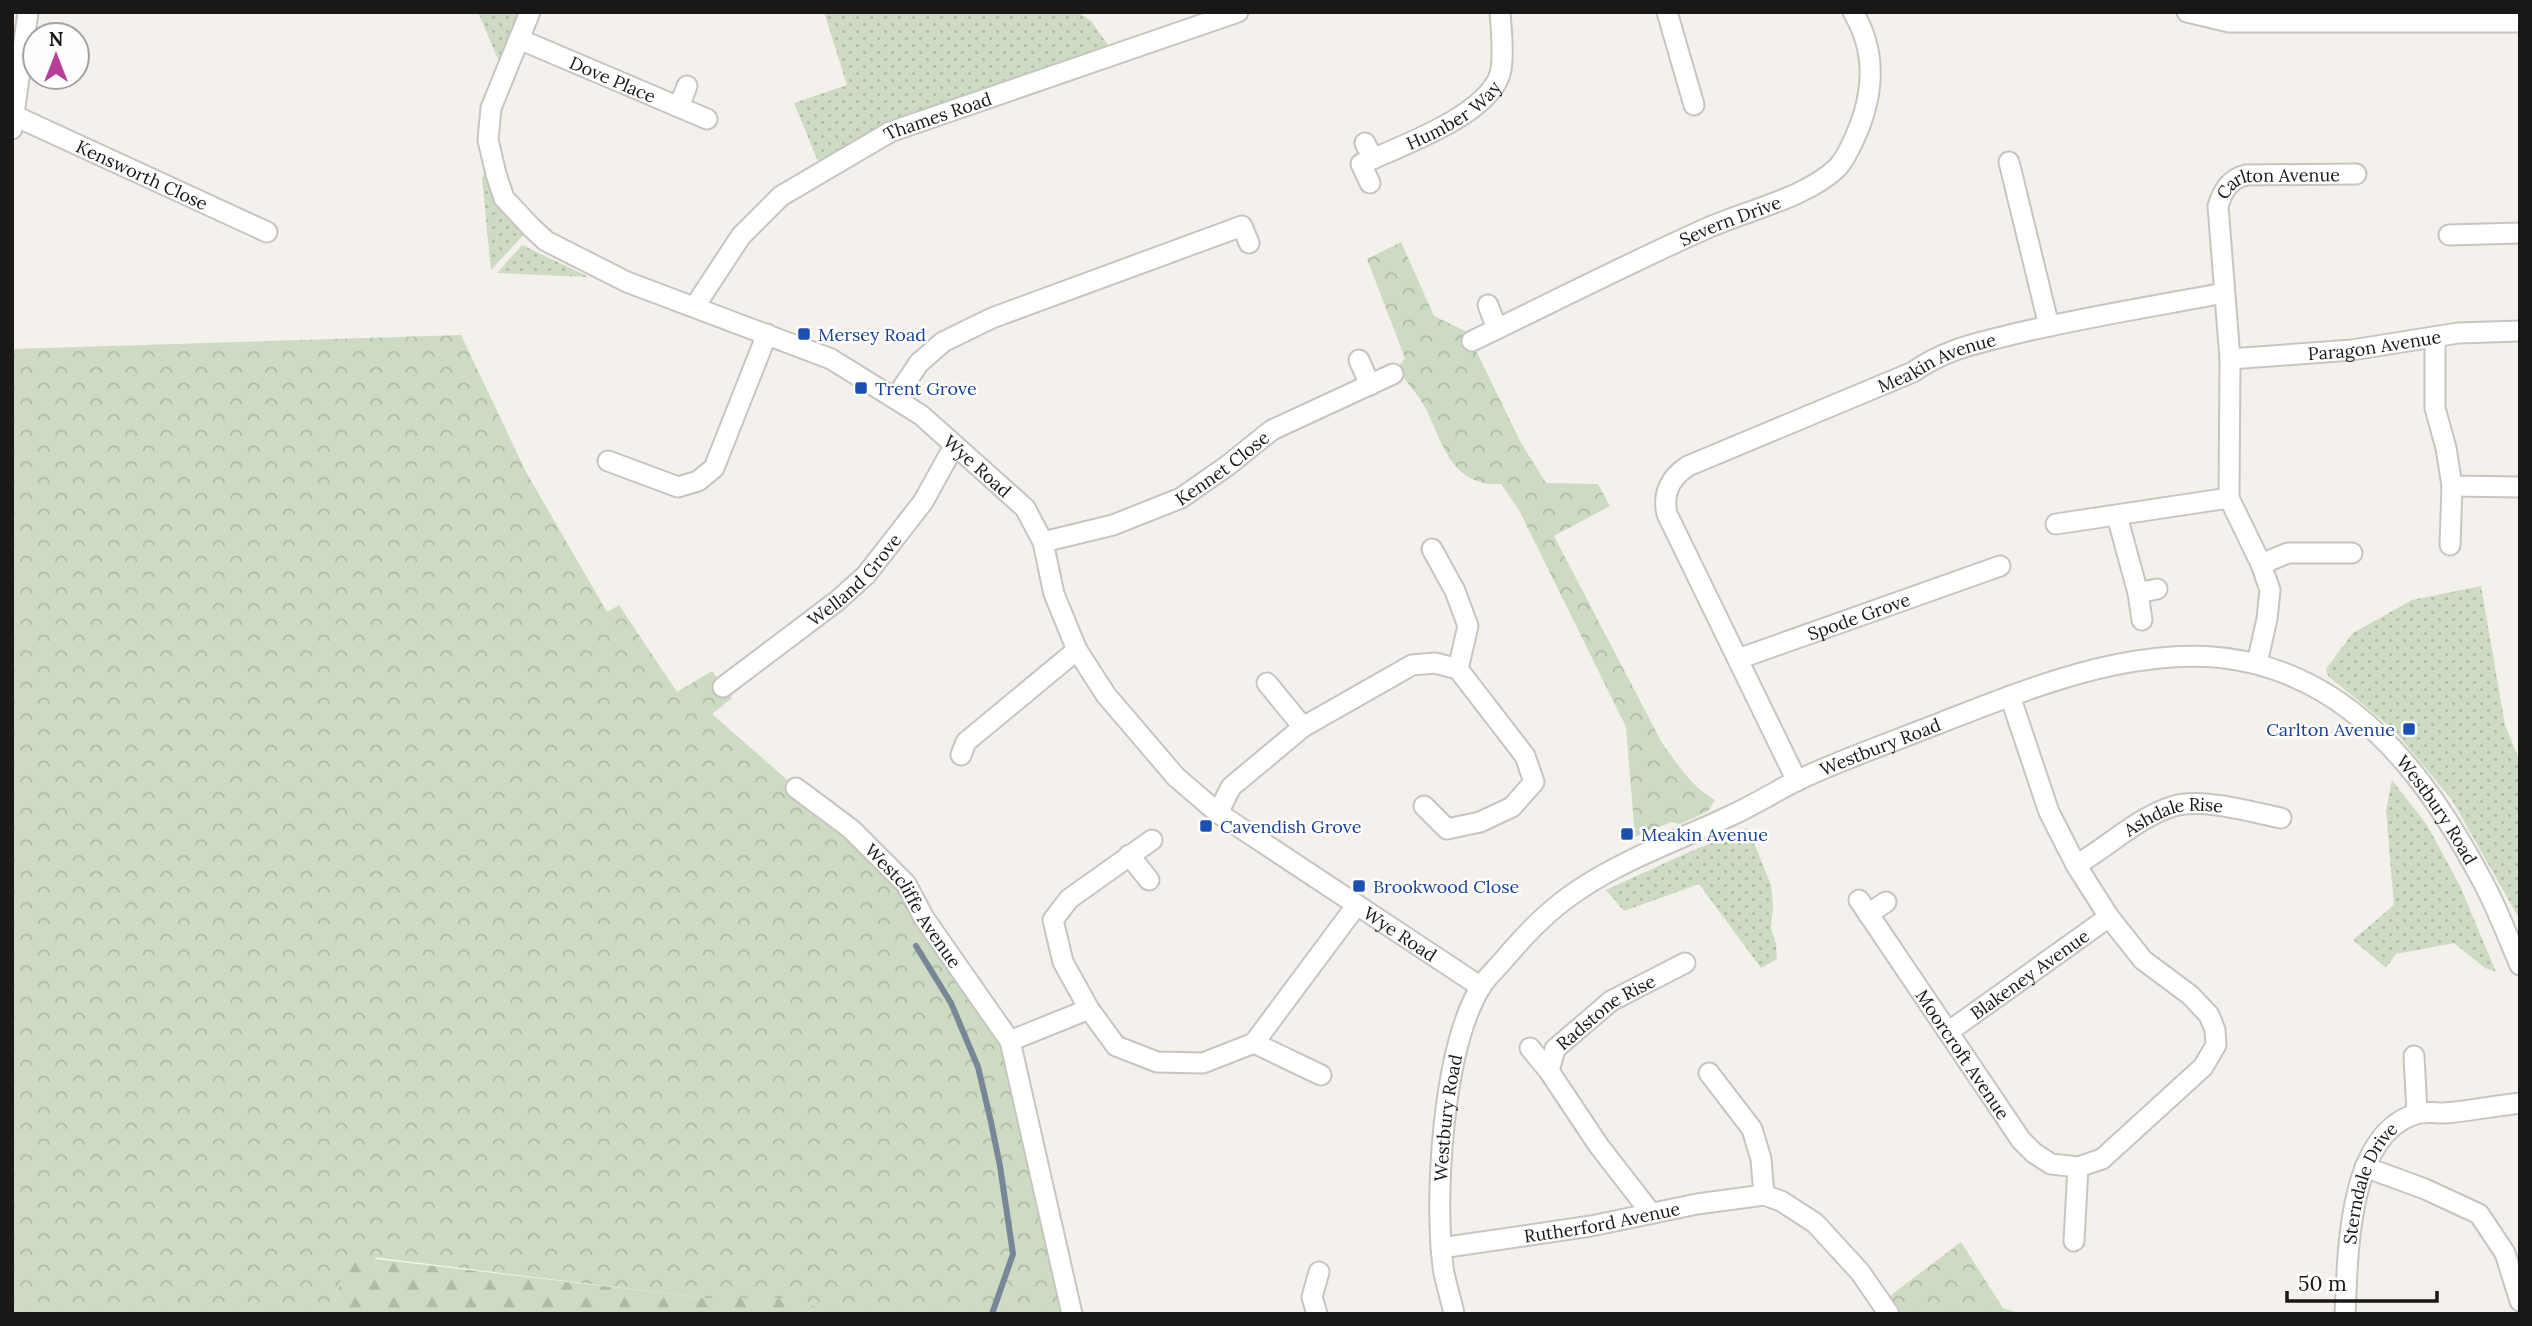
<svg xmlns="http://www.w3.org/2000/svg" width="2532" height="1326" font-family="Lora,serif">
  <defs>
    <pattern id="grass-dots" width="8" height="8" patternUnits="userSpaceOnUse" patternTransform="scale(1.75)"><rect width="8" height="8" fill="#ccdbc1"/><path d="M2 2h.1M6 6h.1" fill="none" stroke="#afbba5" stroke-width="1.8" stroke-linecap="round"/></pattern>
    <pattern id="forest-firs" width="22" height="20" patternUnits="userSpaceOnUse" patternTransform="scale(1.75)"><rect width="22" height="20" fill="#ccdbc1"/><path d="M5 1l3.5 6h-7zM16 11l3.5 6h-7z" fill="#afbba5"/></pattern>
    <pattern id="park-crowns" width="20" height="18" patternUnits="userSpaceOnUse" patternTransform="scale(1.75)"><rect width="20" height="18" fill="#ccdbc1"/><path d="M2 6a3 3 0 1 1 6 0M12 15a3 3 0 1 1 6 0" fill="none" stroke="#afbba5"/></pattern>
  </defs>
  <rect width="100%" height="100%" fill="#f4f1ec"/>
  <path fill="url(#grass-dots)" d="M 478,12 L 526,12 L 504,73 Z
    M 824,12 L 1078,12 L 1091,21 L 1115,55 L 890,132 L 822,171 L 794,103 L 847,85 Z
    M 486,170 L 531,227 L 491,270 L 482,178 Z
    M 522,245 L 589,277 L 497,273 Z
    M 2481,586 L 2505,725 L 2520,762 L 2520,920 L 2452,800 L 2393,729 L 2328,676 L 2326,669 L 2353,633 L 2412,600 Z
    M 2392,780 L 2427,825 L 2460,886 L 2496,972 L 2485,968 L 2454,943 L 2396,954 L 2386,968 L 2353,940 L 2394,905 L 2386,810 Z
    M 1748,828 L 1771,885 L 1773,905 L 1771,928 L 1776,944 L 1777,959 L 1761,968 L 1699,884 L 1624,911 L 1606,890 L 1689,852 Z"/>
  <path fill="url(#forest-firs)" d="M 381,1236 L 375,1259 L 704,1298 L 794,1298 L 840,1314 L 331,1314 L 349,1254 Z"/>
  <path fill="url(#park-crowns)" d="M 1401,242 L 1434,316 L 1467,332 L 1521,443 L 1546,483 L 1598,484 L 1610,506 L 1554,536 L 1662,743 C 1677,764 1692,787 1715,800 L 1708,811 L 1700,815 L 1680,824 L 1671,822 L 1635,837 L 1626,727 L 1519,510 L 1501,484 C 1452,487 1443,444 1426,409 C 1419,395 1406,382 1397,369 L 1405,358 L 1367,259 Z
    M 461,335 L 526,472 L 607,612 L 619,605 L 677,692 L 712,671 L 732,698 L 712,714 L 906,884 L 1010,1041 L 1072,1314 L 832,1314 L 794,1298 L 704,1298 L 349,1254 L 331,1314 L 12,1314 L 12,349 Z
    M 1961,1242 L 2003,1308 L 2022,1314 L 1902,1314 L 1890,1296 Z"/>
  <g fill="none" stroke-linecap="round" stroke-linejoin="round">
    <path stroke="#788798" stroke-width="6" d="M 916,946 L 951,1003 L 978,1067 L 991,1122 L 1000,1166 L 1013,1254 L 992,1314"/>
    <g stroke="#c8c5c1" stroke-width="23">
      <g id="minor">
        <path id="s1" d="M 530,12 L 491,108 L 488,140 L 496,174 L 504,198 L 531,227 L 546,241 L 627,282 L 831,359 L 921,415 L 1025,508 L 1043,542 L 1054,594 L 1077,650 L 1106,695 L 1176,777 L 1218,813 L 1481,987"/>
        <path d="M 1667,12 L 1694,105"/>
        <path d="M 2187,12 L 2229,22 L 2520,22"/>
        <path id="s2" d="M 519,39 L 707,119"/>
        <path d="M 679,107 L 687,86"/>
        <path id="s3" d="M 15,116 L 267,232"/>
        <path d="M 12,129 L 28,12"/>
        <path d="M 1365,143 L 1373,159"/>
        <path d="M 2009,162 L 2049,326"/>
        <path id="s4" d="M 1370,183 L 1361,164 C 1400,146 1482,118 1499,77 C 1505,62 1501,28 1500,12"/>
        <path d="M 2449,235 L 2520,233"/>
        <path d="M 1488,305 L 1497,329"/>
        <path id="s5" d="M 695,306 L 741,236 L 781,196 L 890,132 L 1238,12"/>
        <path d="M 2435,337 L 2435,408 L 2446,448 L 2452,486 L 2520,487"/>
        <path id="s6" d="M 1472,341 C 1549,304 1625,265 1703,230 C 1744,211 1807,198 1838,167 C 1846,158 1851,146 1856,135 C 1874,94 1877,52 1853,12"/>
        <path id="s7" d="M 2230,359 L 2352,350 L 2458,333 L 2520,331"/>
        <path d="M 1359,360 L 1370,385"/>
        <path d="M 896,397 L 919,363 L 943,342 L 992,318 L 1242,226 L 1249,243"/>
        <path d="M 608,461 L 678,487 L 698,481 L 714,468 L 767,334"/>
        <path d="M 2117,516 L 2138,593 L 2157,589"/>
        <path d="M 2056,524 L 2229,498"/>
        <path id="s8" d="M 1043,542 L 1113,525 L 1181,498 L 1227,466 L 1272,430 L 1393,374"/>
        <path d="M 2450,545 L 2452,486"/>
        <path d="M 1432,549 L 1455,591 L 1468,626 L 1458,669"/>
        <path d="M 2261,564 L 2288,553 L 2352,553"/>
        <path d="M 2138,593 L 2142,620"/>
        <path id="s9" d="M 1738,659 L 2000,566"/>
        <path id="s10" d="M 2257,663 L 2267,619 L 2270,590 L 2261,564 L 2229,498 L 2230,359 L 2218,206 C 2223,190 2230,179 2246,175 L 2356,174"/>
        <path d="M 1267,683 L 1303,727"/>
        <path id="s11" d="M 723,687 L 837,601 L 866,575 L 923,502 L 954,446"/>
        <path d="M 961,755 L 966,742 L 1077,650"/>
        <path id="s12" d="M 1797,781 L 1667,514 C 1662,493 1671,477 1688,466 L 1913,372 C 1947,348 1979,343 2018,333 C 2086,317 2155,306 2224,293"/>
        <path id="s13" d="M 796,788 L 851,829 L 906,884 L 924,918 L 1010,1041 L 1072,1314"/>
        <path d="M 1218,813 L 1231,787 L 1303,727 L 1412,665 L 1435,663 L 1458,669 L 1525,756 L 1534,782 L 1512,807 L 1480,822 L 1447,829 L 1424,806"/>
        <path d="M 1152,840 L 1069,899 L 1053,920 L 1063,962 L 1089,1009 L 1116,1046 L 1157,1062 L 1203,1063 L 1254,1043 L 1356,906"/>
        <path d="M 1129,855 L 1149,880"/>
        <path id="s14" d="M 2076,865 C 2108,847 2138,817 2174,806 C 2204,798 2251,812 2281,818"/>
        <path id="s15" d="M 1859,900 L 2021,1140 L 2034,1153 L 2051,1164 L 2078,1167 L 2102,1159 L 2203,1067 L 2216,1045 L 2215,1030 L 2209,1015 L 2190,995 L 2143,960 L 2109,917 L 2076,865 L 2049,812 L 2010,696"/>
        <path d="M 1868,914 L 1886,902"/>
        <path id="s16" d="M 1948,1032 L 2109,917"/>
        <path d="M 1010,1041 L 1089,1009"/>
        <path d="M 1254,1043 L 1321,1075"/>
        <path d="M 1530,1048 L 1549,1071"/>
        <path d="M 2414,1056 L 2417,1113"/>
        <path d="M 1709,1073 L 1752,1129 L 1761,1159 L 1764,1195"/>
        <path d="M 2365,1167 L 2425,1189 L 2479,1214 L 2505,1253 L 2520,1301"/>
        <path id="s17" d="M 1651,1213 L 1599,1146 L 1549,1071 L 1555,1049 L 1611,1001 L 1685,963"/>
        <path d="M 2074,1241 L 2078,1167"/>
        <path id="s18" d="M 1441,1248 L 1591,1226 L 1697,1204 L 1764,1195 L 1781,1201 L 1815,1223 L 1860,1272 L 1889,1314"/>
        <path d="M 1317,1314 L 1312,1297 L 1319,1272"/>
        <path id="s19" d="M 1454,1314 C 1451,1298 1445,1282 1443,1267 C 1434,1195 1443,1050 1480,988 C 1485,979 1494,971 1501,963 C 1524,936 1547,911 1577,891 C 1624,859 1679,840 1730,816 C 1752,806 1773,793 1794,782 C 1842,759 1895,741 1945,721 C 2000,700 2056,677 2114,665 C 2177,652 2236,651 2296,678 C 2383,716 2441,802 2484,884 C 2498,910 2508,938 2520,965"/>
        <path id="s20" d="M 2345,1314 C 2348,1256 2347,1138 2413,1115 C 2422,1111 2434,1113 2445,1113 C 2470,1111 2495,1106 2520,1103"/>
      </g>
    </g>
    <use href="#minor" stroke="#fff" stroke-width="19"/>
  </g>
  <g fill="#1a4fb4" stroke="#fffefd" stroke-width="2.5">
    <rect x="797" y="327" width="14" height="14" rx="3.5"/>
    <rect x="854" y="381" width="14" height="14" rx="3.5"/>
    <rect x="2402" y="722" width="14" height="14" rx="3.5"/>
    <rect x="1199" y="819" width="14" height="14" rx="3.5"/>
    <rect x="1620" y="827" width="14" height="14" rx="3.5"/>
    <rect x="1352" y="879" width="14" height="14" rx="3.5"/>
  </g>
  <g text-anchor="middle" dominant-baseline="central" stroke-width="5" stroke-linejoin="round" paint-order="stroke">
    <g font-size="18" fill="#191816" stroke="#fffefd">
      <text stroke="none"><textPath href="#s2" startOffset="102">Dove Place</textPath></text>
      <text stroke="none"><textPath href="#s4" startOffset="126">Humber Way</textPath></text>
      <text stroke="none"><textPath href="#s5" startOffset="317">Thames Road</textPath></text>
      <text stroke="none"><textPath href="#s3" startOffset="140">Kensworth Close</textPath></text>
      <text stroke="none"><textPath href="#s10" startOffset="541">Carlton Avenue</textPath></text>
      <text stroke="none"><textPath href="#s6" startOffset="285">Severn Drive</textPath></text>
      <text stroke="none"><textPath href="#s7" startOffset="145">Paragon Avenue</textPath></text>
      <text stroke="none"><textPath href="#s12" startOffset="623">Meakin Avenue</textPath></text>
      <text stroke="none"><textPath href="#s1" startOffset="747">Wye Road</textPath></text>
      <text stroke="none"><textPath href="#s8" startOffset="196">Kennet Close</textPath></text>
      <text stroke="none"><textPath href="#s11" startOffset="170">Welland Grove</textPath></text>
      <text stroke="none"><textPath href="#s9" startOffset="128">Spode Grove</textPath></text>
      <text stroke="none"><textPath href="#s19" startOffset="807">Westbury Road</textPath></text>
      <text stroke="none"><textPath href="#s19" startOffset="1437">Westbury Road</textPath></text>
      <text stroke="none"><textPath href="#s14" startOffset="112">Ashdale Rise</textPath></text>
      <text stroke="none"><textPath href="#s13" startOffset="168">Westcliffe Avenue</textPath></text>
      <text stroke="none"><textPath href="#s1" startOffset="1398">Wye Road</textPath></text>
      <text stroke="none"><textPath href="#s16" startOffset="100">Blakeney Avenue</textPath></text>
      <text stroke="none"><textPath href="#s17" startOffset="261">Radstone Rise</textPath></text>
      <text stroke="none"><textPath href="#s15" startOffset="186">Moorcroft Avenue</textPath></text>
      <text stroke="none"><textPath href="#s19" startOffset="198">Westbury Road</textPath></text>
      <text stroke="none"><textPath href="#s20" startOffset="135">Sterndale Drive</textPath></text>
      <text stroke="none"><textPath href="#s18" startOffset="163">Rutherford Avenue</textPath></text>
    </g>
    <g font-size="18" fill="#164399" stroke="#fffefd" text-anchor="start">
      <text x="818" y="334">Mersey Road</text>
      <text x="875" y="388">Trent Grove</text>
      <text x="2395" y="729" text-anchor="end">Carlton Avenue</text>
      <text x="1220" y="826">Cavendish Grove</text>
      <text x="1641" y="834">Meakin Avenue</text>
      <text x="1373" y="886">Brookwood Close</text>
    </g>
  </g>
  <rect width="2532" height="1326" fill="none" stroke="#191816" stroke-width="28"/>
  <g transform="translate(56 56)"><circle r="33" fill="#fffefd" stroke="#a3a2a1" stroke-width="2"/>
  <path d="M0-5L12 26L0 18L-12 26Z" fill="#b44099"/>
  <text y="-10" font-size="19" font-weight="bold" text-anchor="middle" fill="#191816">N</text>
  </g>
  <path d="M2287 1291v10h150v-10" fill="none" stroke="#191816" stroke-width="3.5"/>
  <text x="2298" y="1291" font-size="21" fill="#191816" stroke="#fffefd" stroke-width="5" paint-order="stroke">50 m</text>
</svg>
